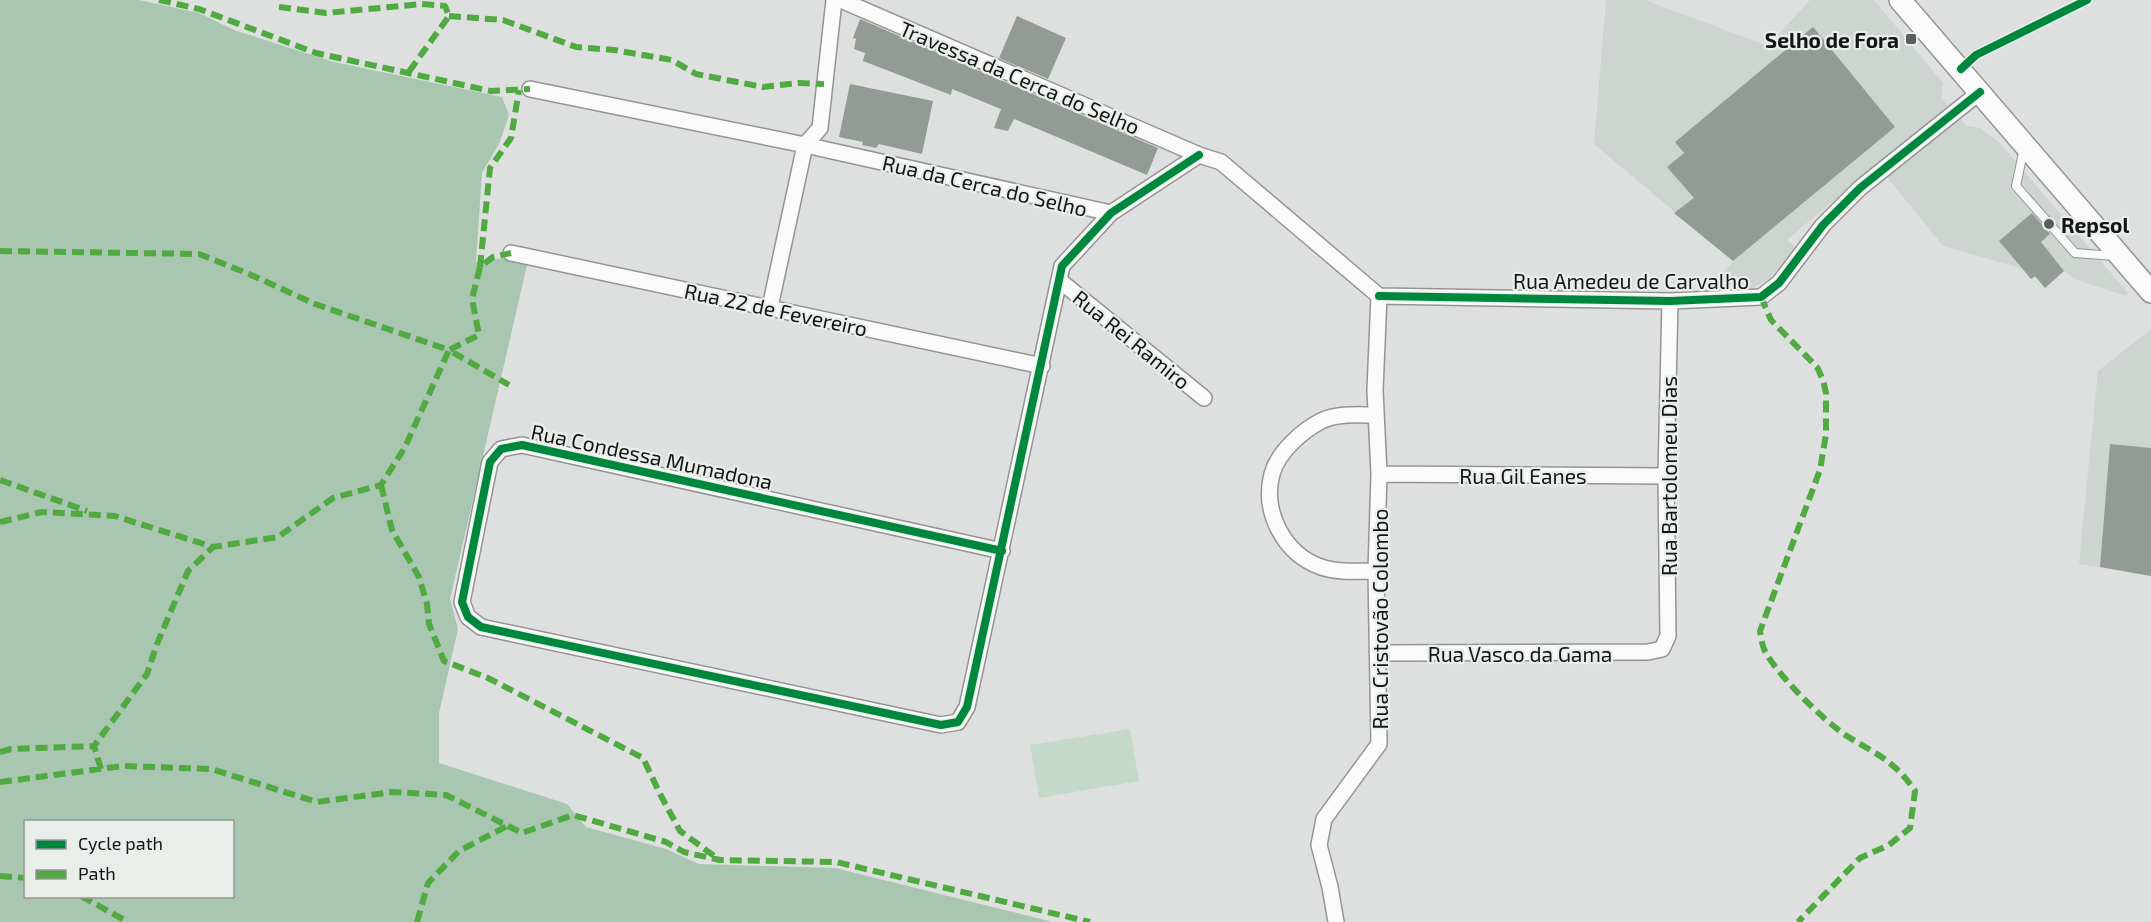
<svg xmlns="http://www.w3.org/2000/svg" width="2151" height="922" font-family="'Exo 2',sans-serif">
  <rect width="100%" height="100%" fill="#dee0df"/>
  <path fill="#ced4cf" d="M 1606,0 L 1645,0 L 1768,46 L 1810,0 L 1874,0 L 1943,83 L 1941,98 L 1967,126 L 1980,128 L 1999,142 L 2128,293 L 2126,296 L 2074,279 L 2064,271 L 2045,288 L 2035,277 L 2031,279 L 2023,269 L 1943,246 L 1887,177 L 1873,167 L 1787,240 L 1796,247 L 1769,279 L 1753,288 L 1711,289 L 1733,261 L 1594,144 Z
    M 2151,329 L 2151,576 L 2079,564 L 2098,371 Z"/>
  <path fill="#c5d9ca" d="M 1130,729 L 1139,781 L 1039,798 L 1030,745 Z"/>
  <path fill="#a8c6b0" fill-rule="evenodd" d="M 0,0 L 139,0 L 199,13 L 234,30 L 334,62 L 502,97 L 509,115 L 499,144 L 482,173 L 476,262 L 504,258 L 527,265 L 450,599 L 458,629 L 439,713 L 439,763 L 567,804 L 586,827 L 666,849 L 699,864 L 835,868 L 1053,922 L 0,922 ZM 26,822 L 232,822 L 232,896 L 26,896 Z"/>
  <path fill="#929c95" d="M 1017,16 L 1066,38 L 1048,79 L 999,58 Z
    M 860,19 L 1158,148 L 1147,175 L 1014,119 L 1008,131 L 994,128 L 1001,109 L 952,89 L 951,95 L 863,61 L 865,53 L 854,49 L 856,39 L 853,38 Z
    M 1813,27 L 1895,127 L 1733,261 L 1674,213 L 1694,198 L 1667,167 L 1684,153 L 1675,142 Z
    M 850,84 L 933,101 L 922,154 L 879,144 L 876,148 L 862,145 L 863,142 L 839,137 Z
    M 2032,213 L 2050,234 L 2041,242 L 2064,271 L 2045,288 L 2035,276 L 2031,279 L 1999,241 Z
    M 2110,444 L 2151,448 L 2151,576 L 2100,567 Z"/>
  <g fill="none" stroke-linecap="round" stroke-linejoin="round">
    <g stroke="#939594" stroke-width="10">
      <path id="lane" d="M 2024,148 L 2016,186 L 2075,253 L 2115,256"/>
    </g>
    <g stroke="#939594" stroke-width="18">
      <path id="street" d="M 841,0 L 1199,155 L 1221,162 L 1379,296
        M 530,89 L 805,145 L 1111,213
        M 511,253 L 1042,366
        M 1059,280 L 1204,398
        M 1379,296 L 1670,301 L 1761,297 L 1779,283 L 1823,225 L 1860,188 L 1980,92
        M 770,307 L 805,145 L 820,128 L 834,0
        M 1376,415 C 1359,415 1338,413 1321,421 C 1302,431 1278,452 1272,474 C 1262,512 1284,554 1321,567 C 1339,573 1358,571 1376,571
        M 1379,474 L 1666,476
        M 1002,551 L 522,445 L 501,449 L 490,462 L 462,602 L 468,617 L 481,627 L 941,725 L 958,722 L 967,707 L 1062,266 L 1111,213 L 1199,155
        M 1377,653 L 1648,652 L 1662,649 L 1668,636 L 1666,476 L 1670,301
        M 1336,922 L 1330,887 L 1319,845 L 1324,819 L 1379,744 L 1376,571 L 1379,474 L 1375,390 L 1379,296"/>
    </g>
    <g stroke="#939594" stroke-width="24">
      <path id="secondary" d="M 1900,0 L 2151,292"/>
    </g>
    <use href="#lane" stroke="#fafafa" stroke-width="8"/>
    <use href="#street" stroke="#fafafa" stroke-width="15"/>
    <use href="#secondary" stroke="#fafafa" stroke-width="21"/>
    <path stroke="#51a942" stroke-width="6" stroke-dasharray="12 6" stroke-linecap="butt" d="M 159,0 L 199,9 L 316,53 L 491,91 L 530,89
      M 279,7 L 326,13 L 422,4 L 445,6 L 449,16 L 408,73
      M 449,16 L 503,20 L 576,47 L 614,50 L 672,60 L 696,74 L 763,87 L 798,83 L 824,84
      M 0,251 L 199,254 L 249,274 L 315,304 L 449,350 L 479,335 L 472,299 L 480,267 L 493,257 L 511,253
      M 480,267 L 490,168 L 511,138 L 519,90
      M 1761,297 L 1771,320 L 1817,367 L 1823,380 L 1826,393 L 1826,434 L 1820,470 L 1760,631 C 1761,637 1762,644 1764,649 C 1774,672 1825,722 1847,736 C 1876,754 1895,761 1915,791 L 1910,828 L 1889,845 L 1860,858 L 1798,922
      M 0,480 L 87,511
      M 381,485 L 392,530 L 419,577 L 427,604 L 429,624 L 444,661 L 488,678 L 643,758 L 660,794 L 680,831 L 717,858
      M 0,522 L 42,512 L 115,516 L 213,547 L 278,537 L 333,498 L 381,485 L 405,447 L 449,350 L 509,385
      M 0,752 L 11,749 L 94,746
      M 101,769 L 94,746 L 147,674 L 157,644 L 188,571 L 213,547
      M 0,782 L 123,766 L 211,769 L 317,802 L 392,792 L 446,795 L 522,833 L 573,815 L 666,842 L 684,852 L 720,860 L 836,862 L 1090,922
      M 0,876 L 26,878
      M 81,896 L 128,922
      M 417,922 L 428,883 L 459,851 L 507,826"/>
    <g stroke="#eaeeeb" stroke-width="11">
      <path id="cycleway" d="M 1961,69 L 1976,55 L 2087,0
        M 1379,296 L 1670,301 L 1761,297 L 1779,283 L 1823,225 L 1860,188 L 1980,92
        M 1002,551 L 522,445 L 501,449 L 490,462 L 462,602 L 468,617 L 481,627 L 941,725 L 958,722 L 967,707 L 1062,266 L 1111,213 L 1199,155"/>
    </g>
    <use href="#cycleway" stroke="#00873e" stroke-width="8"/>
  </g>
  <g fill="#5b5d5c" stroke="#eaeeeb" stroke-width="2">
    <rect x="1905" y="33" width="12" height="12" rx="3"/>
    <circle cx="2049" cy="224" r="6"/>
  </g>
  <g text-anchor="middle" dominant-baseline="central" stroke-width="4.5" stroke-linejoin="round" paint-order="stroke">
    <g font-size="21" font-weight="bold" fill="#141615" stroke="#eaeeeb" text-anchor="end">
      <text x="1899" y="39">Selho de Fora</text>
      <text x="2061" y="224" text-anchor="start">Repsol</text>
    </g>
    <g font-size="21" fill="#141615" stroke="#eaeeeb">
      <text transform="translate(1020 77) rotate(23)">Travessa da Cerca do Selho</text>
      <text transform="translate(985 185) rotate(13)">Rua da Cerca do Selho</text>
      <text x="1631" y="280">Rua Amedeu de Carvalho</text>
      <text transform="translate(776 309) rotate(12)">Rua 22 de Fevereiro</text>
      <text transform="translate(1132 339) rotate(39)">Rua Rei Ramiro</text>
      <text transform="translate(652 456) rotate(12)">Rua Condessa Mumadona</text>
      <text x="1523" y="475">Rua Gil Eanes</text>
      <text transform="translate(1668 476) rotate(-90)">Rua Bartolomeu Dias</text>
      <text transform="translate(1379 619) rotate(-90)">Rua Cristovão Colombo</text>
      <text x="1520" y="653">Rua Vasco da Gama</text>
    </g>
  </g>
  <rect x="24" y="820" width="210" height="78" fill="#eaeeeb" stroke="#949895" stroke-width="1.5"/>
  <rect x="36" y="840" width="30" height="9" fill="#00873e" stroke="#949895" stroke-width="1.5"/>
  <text x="78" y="850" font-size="18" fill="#141615">Cycle path</text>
  <rect x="36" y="870" width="30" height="9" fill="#51a942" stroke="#949895" stroke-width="1.5"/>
  <text x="78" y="880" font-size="18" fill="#141615">Path</text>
</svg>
